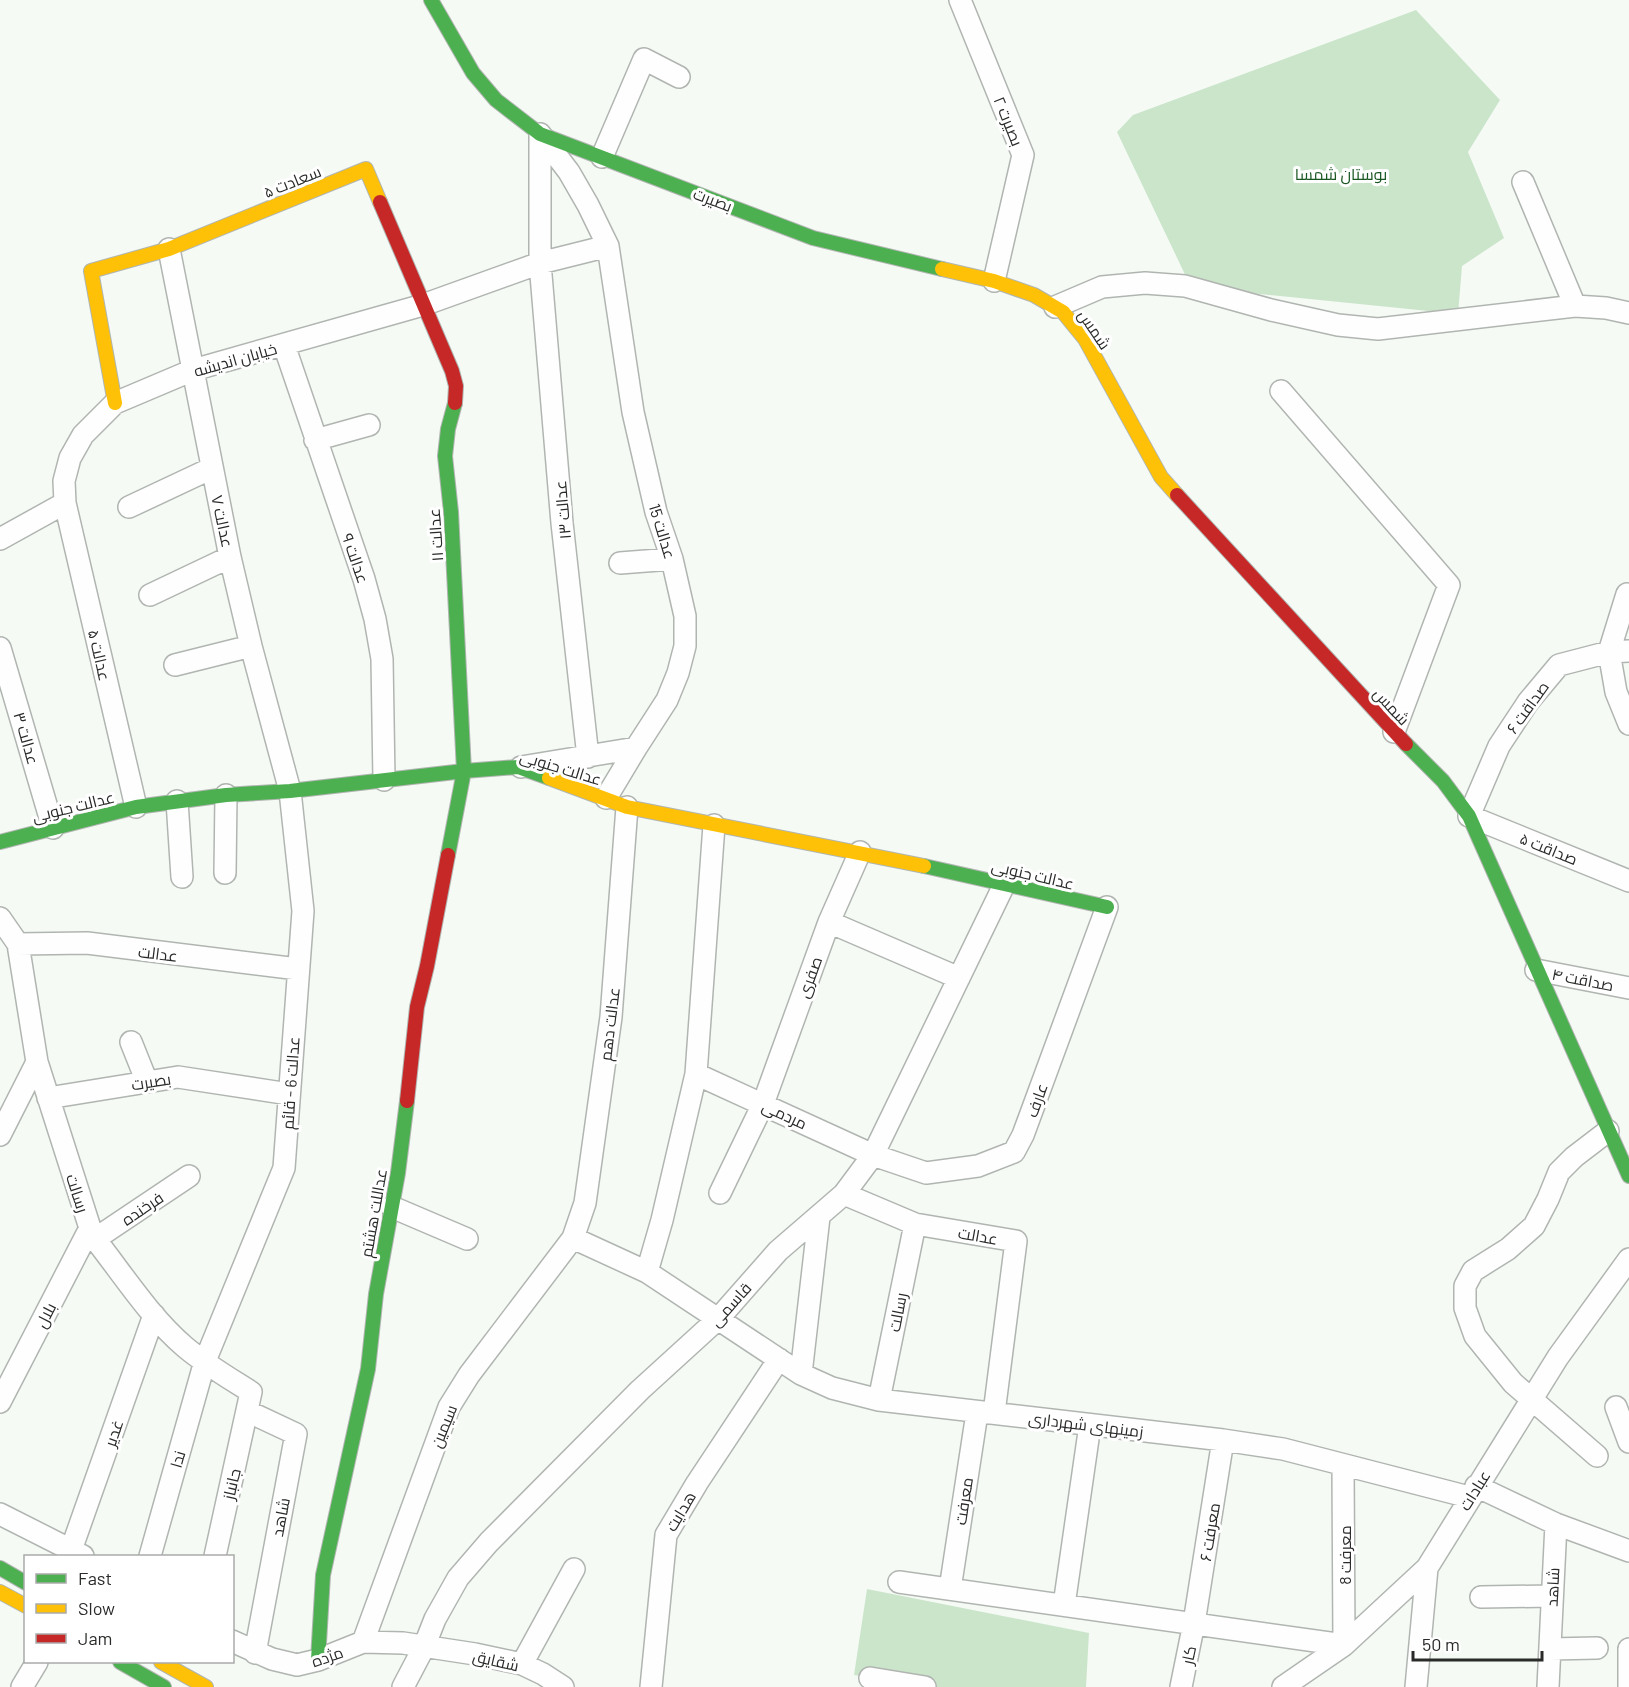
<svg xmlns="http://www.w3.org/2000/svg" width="1629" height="1687" font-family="Barlow,Cairo,sans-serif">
  <rect width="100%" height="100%" fill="#f5faf5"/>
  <path fill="#cbe5cb" d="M 1416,10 L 1500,100 L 1468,152 L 1504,238 L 1462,266 L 1458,314 L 1191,287 L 1117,132 L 1133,115 Z
    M 867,1589 L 1089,1633 L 1086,1687 L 928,1687 L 854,1675 Z"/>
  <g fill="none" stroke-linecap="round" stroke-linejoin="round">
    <g stroke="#b1b5b1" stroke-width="24">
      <path id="street" d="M 960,0 L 1023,155 L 994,281
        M 540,134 L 569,172 L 588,205 L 608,246 L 633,412 L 656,512 L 672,559 L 685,616 L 685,646 L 678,673 L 667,700 L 636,748 L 606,798
        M 540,134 L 540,263 L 562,523 L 588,757
        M 602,157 L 644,59 L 679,77
        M 1523,182 L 1575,306
        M 1055,307 L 1102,287 L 1145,283 L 1185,286 L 1271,310 L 1338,325 L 1378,329 L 1575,306 L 1606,308 L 1629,313
        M 284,345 L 364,579 L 375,619 L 382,659 L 384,780
        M 1281,391 L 1449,585 L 1394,732
        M 315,440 L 369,425
        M 129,507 L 212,468
        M 0,539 L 65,503
        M 620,563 L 672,559
        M 1627,594 L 1609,652 L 1616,692 L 1629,724
        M 150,595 L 230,557
        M 0,648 L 53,828
        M 1629,651 L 1609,652 L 1559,665 L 1528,702 L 1499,746 L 1469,816 L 1629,881
        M 175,665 L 251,646
        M 521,767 L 636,748
        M 177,801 L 182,877
        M 136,807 L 65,503 L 64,481 L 70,458 L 83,435 L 115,403 L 193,370 L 423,305 L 540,263 L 608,246
        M 225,873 L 226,795
        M 0,918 L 18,944 L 37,1062 L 90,1228 L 95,1239 C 124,1276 150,1317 185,1347 C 205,1364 229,1378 251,1392 L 215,1556
        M 829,922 L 959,978
        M 18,944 L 87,943 L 298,969
        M 1536,970 L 1629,988
        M 131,1042 L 147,1082
        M 696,1074 L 873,1155 L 926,1173 L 978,1166 L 1014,1152 L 1023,1135 L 1107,907
        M 48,1098 L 178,1077 L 289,1094
        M 0,1135 L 37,1062
        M 720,1193 L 763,1104 L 829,922 L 860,852
        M 844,1194 L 915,1224 L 1016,1241 L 994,1413
        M 392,1207 L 467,1239
        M 573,1238 L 647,1272 L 801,1374 L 832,1388 L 879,1400 L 1223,1440 L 1283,1449 L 1469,1497
        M 95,1239 L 189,1176
        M 647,1272 L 662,1220 L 696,1074 L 714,825
        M 801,1374 L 819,1217
        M 879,1400 L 915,1224
        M 0,1402 L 90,1228
        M 1616,1407 L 1629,1442
        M 247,1411 L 296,1434 L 255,1653
        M 1597,1456 L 1513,1383 L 1475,1336 L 1465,1308 L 1465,1286 L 1473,1271 L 1508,1249 L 1534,1226 L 1548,1199 L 1559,1172 L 1574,1157 L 1608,1131
        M 1476,1486 L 1556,1524 L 1629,1551
        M 0,1514 L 83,1556
        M 71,1550 L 154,1315
        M 150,1556 L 205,1361 L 284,1168 L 303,911 L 290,791 L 251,646 L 230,557 L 169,249
        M 899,1582 L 1344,1645 L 1343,1465
        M 950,1589 L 977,1413
        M 1481,1597 L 1551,1596
        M 1064,1605 L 1090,1425
        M 232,1641 L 272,1659 L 297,1665 L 318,1660 L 363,1642 L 403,1643 L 475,1654 L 522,1664 L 543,1674 L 563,1687
        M 363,1642 L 449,1407 L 469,1375 L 573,1238 L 585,1203 L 611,1017 L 627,807
        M 1550,1649 L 1597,1648
        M 522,1664 L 574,1569
        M 870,1678 L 925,1687
        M 22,1687 L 37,1662
        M 403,1687 L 424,1647 L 435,1619 L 458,1578 L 489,1542 L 640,1390 L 719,1318 L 778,1251 L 844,1194 L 873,1155 L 1004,885
        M 651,1687 L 666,1535 L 697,1483 L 779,1359
        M 1181,1687 L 1194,1623 L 1223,1440
        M 1283,1687 L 1344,1645 L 1427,1568 L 1558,1357 L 1629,1259
        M 1416,1687 L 1427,1568
        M 1548,1687 L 1556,1524
        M 1629,1687 L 1629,1649"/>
    </g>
    <g stroke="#b1b5b1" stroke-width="16">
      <path id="fast" d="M 431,0 L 473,73 L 496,100 L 540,134 L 813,238 L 942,269
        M 1406,744 L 1443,781 L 1469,816 L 1629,1176
        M 0,842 L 136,807 L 226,795 L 290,791 L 464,771 L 518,767 L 549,778
        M 448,855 L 464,771 L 451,512 L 445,456 L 448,429 L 455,403
        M 924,866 L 1107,907
        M 0,1568 L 26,1583
        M 318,1660 L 323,1575 L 368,1369 L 376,1294 L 398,1173 L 407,1101
        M 120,1662 L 164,1687"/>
    </g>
    <g stroke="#b1b5b1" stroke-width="16">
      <path id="slow" d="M 942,269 L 994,281 L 1034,295 L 1063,312 L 1085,339 L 1161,477 L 1177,495
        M 115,403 L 91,271 L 169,249 L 366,169 L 380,202
        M 549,778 L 627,807 L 924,866
        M 0,1592 L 26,1606
        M 161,1662 L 206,1687"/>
    </g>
    <g stroke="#b1b5b1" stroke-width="16">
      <path id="jam" d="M 380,202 L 452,371 L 456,386 L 455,403
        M 1177,495 L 1406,744
        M 407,1101 L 417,1007 L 427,966 L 448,855"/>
    </g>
    <use href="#street" stroke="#fefefe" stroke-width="21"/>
    <use href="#fast" stroke="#4caf50" stroke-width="14"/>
    <use href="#slow" stroke="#ffc107" stroke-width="14"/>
    <use href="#jam" stroke="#c62828" stroke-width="14"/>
  </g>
  <g text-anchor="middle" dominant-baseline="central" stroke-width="6" stroke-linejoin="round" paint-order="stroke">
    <g font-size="16" fill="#282b28" stroke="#fff">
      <text transform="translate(1009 121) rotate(68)">بصیرت ۲</text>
      <text transform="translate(292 181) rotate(-22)">سعادت ۵</text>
      <text transform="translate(713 199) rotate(21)">بصیرت</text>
      <text transform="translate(1095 329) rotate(56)">شمس</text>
      <text transform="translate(235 359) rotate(-16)">خیابان اندیشه</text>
      <text transform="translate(562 510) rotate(-95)">عدالت ۱۳</text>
      <text transform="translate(223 521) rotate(78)">عدالت ۷</text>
      <text transform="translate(663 531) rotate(73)">عدالت 15</text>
      <text transform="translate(435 535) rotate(-94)">عدالت ۱۱</text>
      <text transform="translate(356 558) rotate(71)">عدالت ۹</text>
      <text transform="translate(100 655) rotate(77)">عدالت ۵</text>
      <text transform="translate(1392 706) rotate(47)">شمس</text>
      <text transform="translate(1527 707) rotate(-54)">صداقت ۶</text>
      <text transform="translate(27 738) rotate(74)">عدالت ۳</text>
      <text transform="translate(561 767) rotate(17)">عدالت جنوبی</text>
      <text transform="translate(73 806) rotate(-14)">عدالت جنوبی</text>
      <text transform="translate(1549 848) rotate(22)">صداقت ۵</text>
      <text transform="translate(1033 874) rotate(13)">عدالت جنوبی</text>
      <text transform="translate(158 953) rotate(7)">عدالت</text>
      <text transform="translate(809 977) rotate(-70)">صفری</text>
      <text transform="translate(1583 979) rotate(11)">صداقت ۴</text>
      <text transform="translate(609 1024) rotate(-83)">عدالت دهم</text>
      <text transform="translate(151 1081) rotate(-9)">بصیرت</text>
      <text transform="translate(290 1083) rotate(-86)">عدالت 6 - قائم</text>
      <text transform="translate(1036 1100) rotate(-70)">عارف</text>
      <text transform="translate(785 1114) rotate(25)">مردمی</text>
      <text transform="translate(78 1193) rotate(72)">رسالت</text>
      <text transform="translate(142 1208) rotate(-34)">فرخنده</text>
      <text transform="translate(373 1213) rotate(-80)">عداللت هشتم</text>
      <text transform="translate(978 1235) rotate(10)">عدالت</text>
      <text transform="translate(730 1304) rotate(-48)">قاسمی</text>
      <text transform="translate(897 1312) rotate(-79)">رسالت</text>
      <text transform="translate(45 1315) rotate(-63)">بلال</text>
      <text transform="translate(1086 1424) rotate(7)">زمینهای شهرداری</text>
      <text transform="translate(443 1426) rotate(-68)">سیمین</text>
      <text transform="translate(113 1433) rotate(-71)">غدیر</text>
      <text transform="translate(177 1459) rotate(-74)">ندا</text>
      <text transform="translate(231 1484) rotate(-77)">جانباز</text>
      <text transform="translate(1474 1490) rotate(-58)">عبادات</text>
      <text transform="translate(963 1501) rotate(-81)">معرفت</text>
      <text transform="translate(680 1511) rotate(-59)">هدایت</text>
      <text transform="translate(280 1517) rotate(-79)">شاهد</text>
      <text transform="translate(1209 1532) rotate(-81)">معرفت ۶</text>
      <text transform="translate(1344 1555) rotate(-90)">معرفت 8</text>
      <text transform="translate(1552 1587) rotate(-87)">شاهد</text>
      <text transform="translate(1188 1655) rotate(-78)">کار</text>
      <text transform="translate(327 1656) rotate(-20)">مژده</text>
      <text transform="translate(496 1660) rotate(13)">شقایق</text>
    </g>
    <g font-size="16" fill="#195721" stroke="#fff">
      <text x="1341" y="173">بوستان شمسا</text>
    </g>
  </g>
  <rect x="24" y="1555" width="210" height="108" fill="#ffffff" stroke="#a9aaa9" stroke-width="1.5"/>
  <rect x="36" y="1574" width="30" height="9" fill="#4caf50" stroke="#a9aaa9" stroke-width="1.5"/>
  <text x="78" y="1585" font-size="18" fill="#282b28">Fast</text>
  <rect x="36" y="1604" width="30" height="9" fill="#ffc107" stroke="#a9aaa9" stroke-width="1.5"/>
  <text x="78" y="1615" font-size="18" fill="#282b28">Slow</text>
  <rect x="36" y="1634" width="30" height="9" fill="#c62828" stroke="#a9aaa9" stroke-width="1.5"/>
  <text x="78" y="1645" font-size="18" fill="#282b28">Jam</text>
  <path d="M1413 1651v9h129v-9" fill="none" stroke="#282b28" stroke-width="3"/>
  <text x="1422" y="1651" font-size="18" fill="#282b28" stroke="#ffffff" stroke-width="4.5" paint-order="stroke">50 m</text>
</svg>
